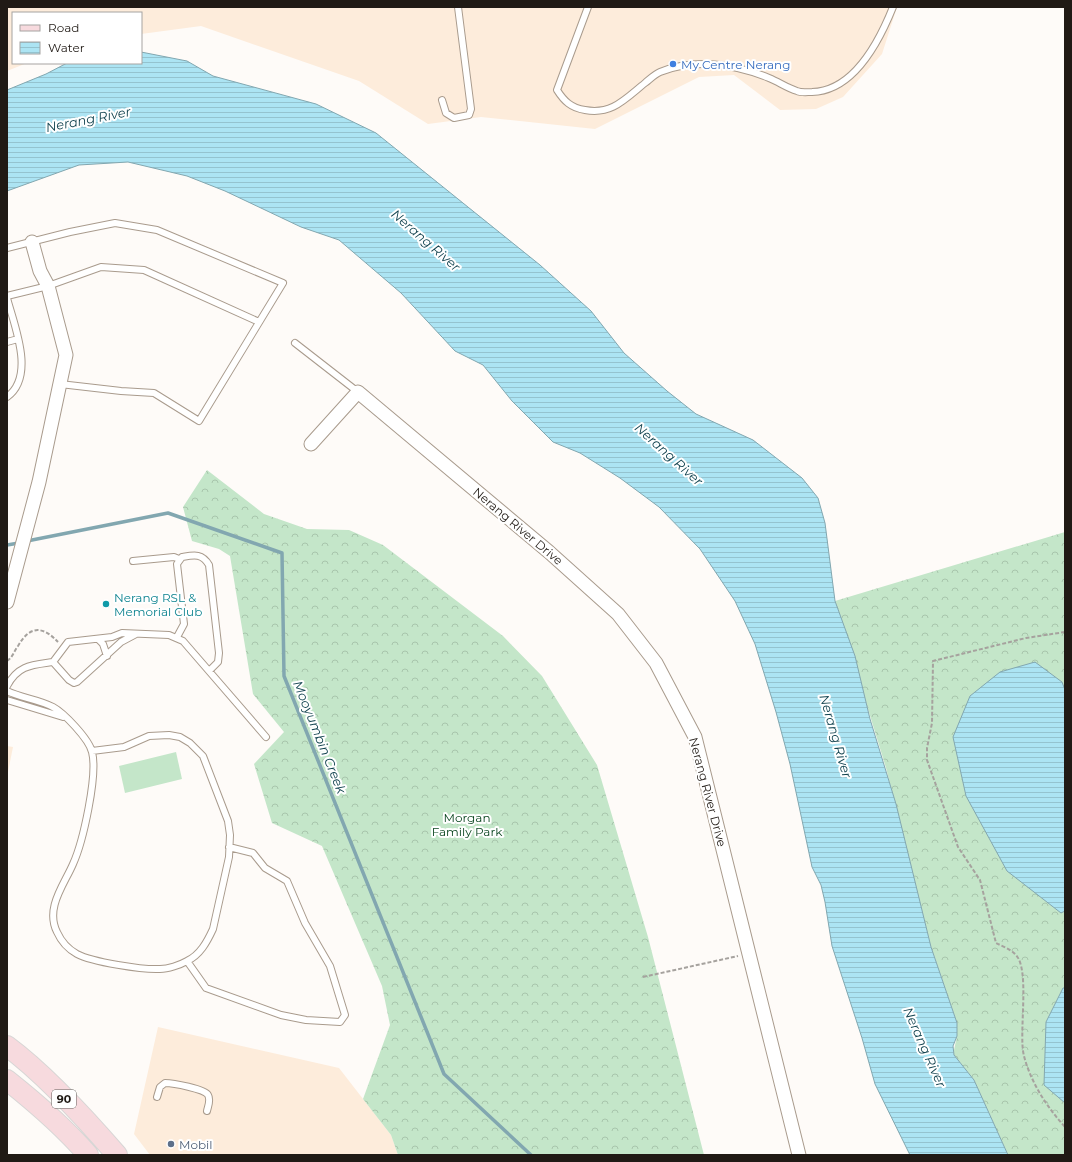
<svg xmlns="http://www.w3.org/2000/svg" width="1072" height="1162" font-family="Montserrat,sans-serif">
  <defs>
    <pattern id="forest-crowns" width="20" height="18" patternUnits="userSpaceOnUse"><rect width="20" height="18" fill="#c4e6c9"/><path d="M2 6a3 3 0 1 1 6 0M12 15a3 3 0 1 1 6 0" fill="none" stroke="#a8c5ac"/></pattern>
    <pattern id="water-rules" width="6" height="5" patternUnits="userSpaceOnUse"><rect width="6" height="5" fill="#ace4f3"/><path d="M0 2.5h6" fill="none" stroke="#94c3cf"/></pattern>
  </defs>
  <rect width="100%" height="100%" fill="#fefbf8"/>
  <path fill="#fdecdb" d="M 7,7 L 897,7 L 882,54 L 843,97 L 816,109 L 780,110 L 734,75 L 699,77 L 595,129 L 481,117 L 428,124 L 359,81 L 201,26 L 141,34 L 141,13 L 13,13 L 13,63 L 27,63 L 7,71 Z
    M 7,746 L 13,747 L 7,777 Z
    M 158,1027 L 339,1068 L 391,1135 L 398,1155 L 150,1155 L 134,1134 Z"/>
  <path fill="url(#forest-crowns)" d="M 207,470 L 264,514 L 307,529 L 349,530 L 383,545 L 503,636 L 542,676 L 597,765 L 648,937 L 704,1155 L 398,1155 L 391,1135 L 363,1099 L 390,1025 L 382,986 L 322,846 L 272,823 L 254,764 L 284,732 L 253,694 L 230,556 L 219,549 L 192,541 L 183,507 Z
    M 1065,532 L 1065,1155 L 1008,1155 L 974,1080 L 954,1055 L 954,1050 L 957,1036 L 957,1023 L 931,947 L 886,768 L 835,601 Z"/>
  <path fill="#c4e6c9" d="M 176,752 L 182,779 L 125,793 L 119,766 Z"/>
  <path fill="url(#water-rules)" stroke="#82a7b0" d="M 141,52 L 187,61 L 213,76 L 316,104 L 376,133 L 540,265 L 591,311 L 624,353 L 667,391 L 696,414 L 753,440 L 802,478 L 818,498 L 825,523 L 835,601 L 855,656 L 870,719 L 896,804 L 931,947 L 957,1023 L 957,1036 L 953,1046 L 954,1055 L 974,1080 L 1008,1155 L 910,1155 L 875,1084 L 862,1038 L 832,946 L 825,902 L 821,885 L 812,867 L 790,764 L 776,712 L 755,644 L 735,601 L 700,549 L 659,507 L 620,478 L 580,453 L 553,442 L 512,401 L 483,365 L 455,351 L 401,293 L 339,240 L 301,227 L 225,191 L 187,176 L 128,162 L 79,165 L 7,191 L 7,90 L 46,74 L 67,63 L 141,63 Z
    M 1035,662 L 1062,682 L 1065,690 L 1065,911 L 1061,913 L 1007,871 L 966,796 L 953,737 L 970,696 L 1000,672 Z
    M 1063,988 L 1065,988 L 1065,1103 L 1044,1085 L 1046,1022 Z"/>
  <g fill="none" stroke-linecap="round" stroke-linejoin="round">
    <path stroke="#82a7b0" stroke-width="3.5" d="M 27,541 L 168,513 L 282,553 L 284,676 L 444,1074 L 531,1155
      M 7,545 L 19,543"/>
    <g stroke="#a99b8d" stroke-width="8">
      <path id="lane" d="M 588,7 L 557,90 C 564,101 571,108 585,110 C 612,115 625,99 645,83 C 650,79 655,74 660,72 C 695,58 735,64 769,78 C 779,82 787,88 797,91 C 801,93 807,92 812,92 C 854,91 879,42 893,7
        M 442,100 L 446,113 L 454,118 L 469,115 L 471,109 L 458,7
        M 7,248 L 70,232 L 115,223 L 157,230 L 283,283 L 199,421 L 154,393 L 121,391 L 60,384
        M 7,296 L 48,286 L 101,267 L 144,270 L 259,322
        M 7,298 C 14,325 36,376 7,397
        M 7,342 L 18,339
        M 295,343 L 358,392
        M 133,561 L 174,557 L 179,559
        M 177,637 L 184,624 L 177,564 L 182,557 C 194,555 202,553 209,565 L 219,653 L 218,662 L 209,671
        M 98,639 L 103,644 L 107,656
        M 53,662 L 68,642 L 112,637 L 122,633 L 169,635 L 183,641 L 266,737
        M 53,662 L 69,680 L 74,683 L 77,682 L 121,642 L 136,634
        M 7,686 C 18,665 32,665 53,662
        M 7,691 C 21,698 38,699 53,707 C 64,713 89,739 92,752 C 98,775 83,842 73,864 C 64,885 45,908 57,932 C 61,941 68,949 77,954 C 92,962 143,970 160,969 C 168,969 180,965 187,961 C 200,955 207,942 213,929 L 229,857 L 230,835 L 228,821 L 203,756 L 190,743 L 180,737 L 169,735 L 149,736 L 124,747 L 92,751
        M 7,700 L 63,717
        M 187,961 L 206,988 L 281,1015 L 306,1020 L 340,1022 L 345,1015 L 330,966 L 305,923 L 287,881 L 265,868 L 253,853 L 229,847
        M 157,1097 L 160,1087 L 165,1083 C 173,1083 205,1089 208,1095 C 211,1100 208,1106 207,1111"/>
    </g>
    <g stroke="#a99b8d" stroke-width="15">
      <path id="street" d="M 311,444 L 358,392 L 549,552 L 618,614 L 656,663 L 695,737 L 799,1155
        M 7,602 L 39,482 L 66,355 L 48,286 L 40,271 L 32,242"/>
    </g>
    <g stroke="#d7d6d5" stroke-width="22">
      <path id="primary" d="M 7,1046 C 46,1075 85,1118 117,1155
        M 7,1080 C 36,1103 64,1127 88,1155"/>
    </g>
    <path stroke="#a6a29e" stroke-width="2" stroke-dasharray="4 2" stroke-linecap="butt" d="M 1065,632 L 1026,638 L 933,661 L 932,723 L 927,748 L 927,760 L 958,847 L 980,880 L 996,943 C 1002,946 1010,949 1015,954 C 1031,968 1018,1034 1024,1056 C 1031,1083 1047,1107 1065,1127
      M 7,661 C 13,657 14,651 18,646 C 30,625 43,626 58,642
      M 643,977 L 738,956"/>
    <use href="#lane" stroke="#fff" stroke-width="6"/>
    <use href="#street" stroke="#fff" stroke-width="13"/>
    <use href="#primary" stroke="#f7dade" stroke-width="20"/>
  </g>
  <circle fill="#3f7fe0" stroke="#fff" stroke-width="1.5" cx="673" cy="64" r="4"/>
  <circle fill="#0f9aa8" stroke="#fff" stroke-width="1.5" cx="106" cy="604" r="4"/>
  <circle fill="#5c6f8a" stroke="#fff" stroke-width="1.5" cx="171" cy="1144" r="4"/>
  <g text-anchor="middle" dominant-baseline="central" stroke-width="4" stroke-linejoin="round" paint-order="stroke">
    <rect fill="#fff" stroke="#635f5b" stroke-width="1" x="52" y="1090" width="24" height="18" rx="3"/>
    <g font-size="11" font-weight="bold" fill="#201a15">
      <text x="64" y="1099">90</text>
    </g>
    <g font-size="12" fill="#366cbe" stroke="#fff" text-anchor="start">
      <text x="681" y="64">My Centre Nerang</text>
    </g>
    <g font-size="12" fill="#201a15" stroke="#fff">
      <text transform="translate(518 526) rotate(40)">Nerang River Drive</text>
      <text transform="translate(708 792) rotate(75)">Nerang River Drive</text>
    </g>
    <g font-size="12" fill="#0d838f" stroke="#fff" text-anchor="start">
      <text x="114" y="597">Nerang RSL &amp;<tspan x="114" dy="14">Memorial Club</tspan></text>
    </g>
    <g font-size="12" fill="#003f17" stroke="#fff">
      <text x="467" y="817">Morgan<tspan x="467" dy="14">Family Park</tspan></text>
    </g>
    <g font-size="12" fill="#4e5e75" stroke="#fff" text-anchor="start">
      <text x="179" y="1144">Mobil</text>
    </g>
    <g font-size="13" font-style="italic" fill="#134450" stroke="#fff">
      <text transform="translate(88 119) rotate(-11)">Nerang River</text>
      <text transform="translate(426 240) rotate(41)">Nerang River</text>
      <text transform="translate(669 454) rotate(42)">Nerang River</text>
      <text transform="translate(836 736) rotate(74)">Nerang River</text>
      <text transform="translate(320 737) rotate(68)">Mooyumbin Creek</text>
      <text transform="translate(925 1047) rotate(66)">Nerang River</text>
    </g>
  </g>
  <rect width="1072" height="1162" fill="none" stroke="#201a15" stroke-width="16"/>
  <rect x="12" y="12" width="130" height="52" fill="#ffffff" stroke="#a6a3a1"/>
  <rect x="20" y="25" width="20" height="6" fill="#f7dade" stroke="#a6a3a1"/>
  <text x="48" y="32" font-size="12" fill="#201a15">Road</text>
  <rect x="20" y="42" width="20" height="12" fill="url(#water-rules)" stroke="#a6a3a1"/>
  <text x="48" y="52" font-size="12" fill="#201a15">Water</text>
</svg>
